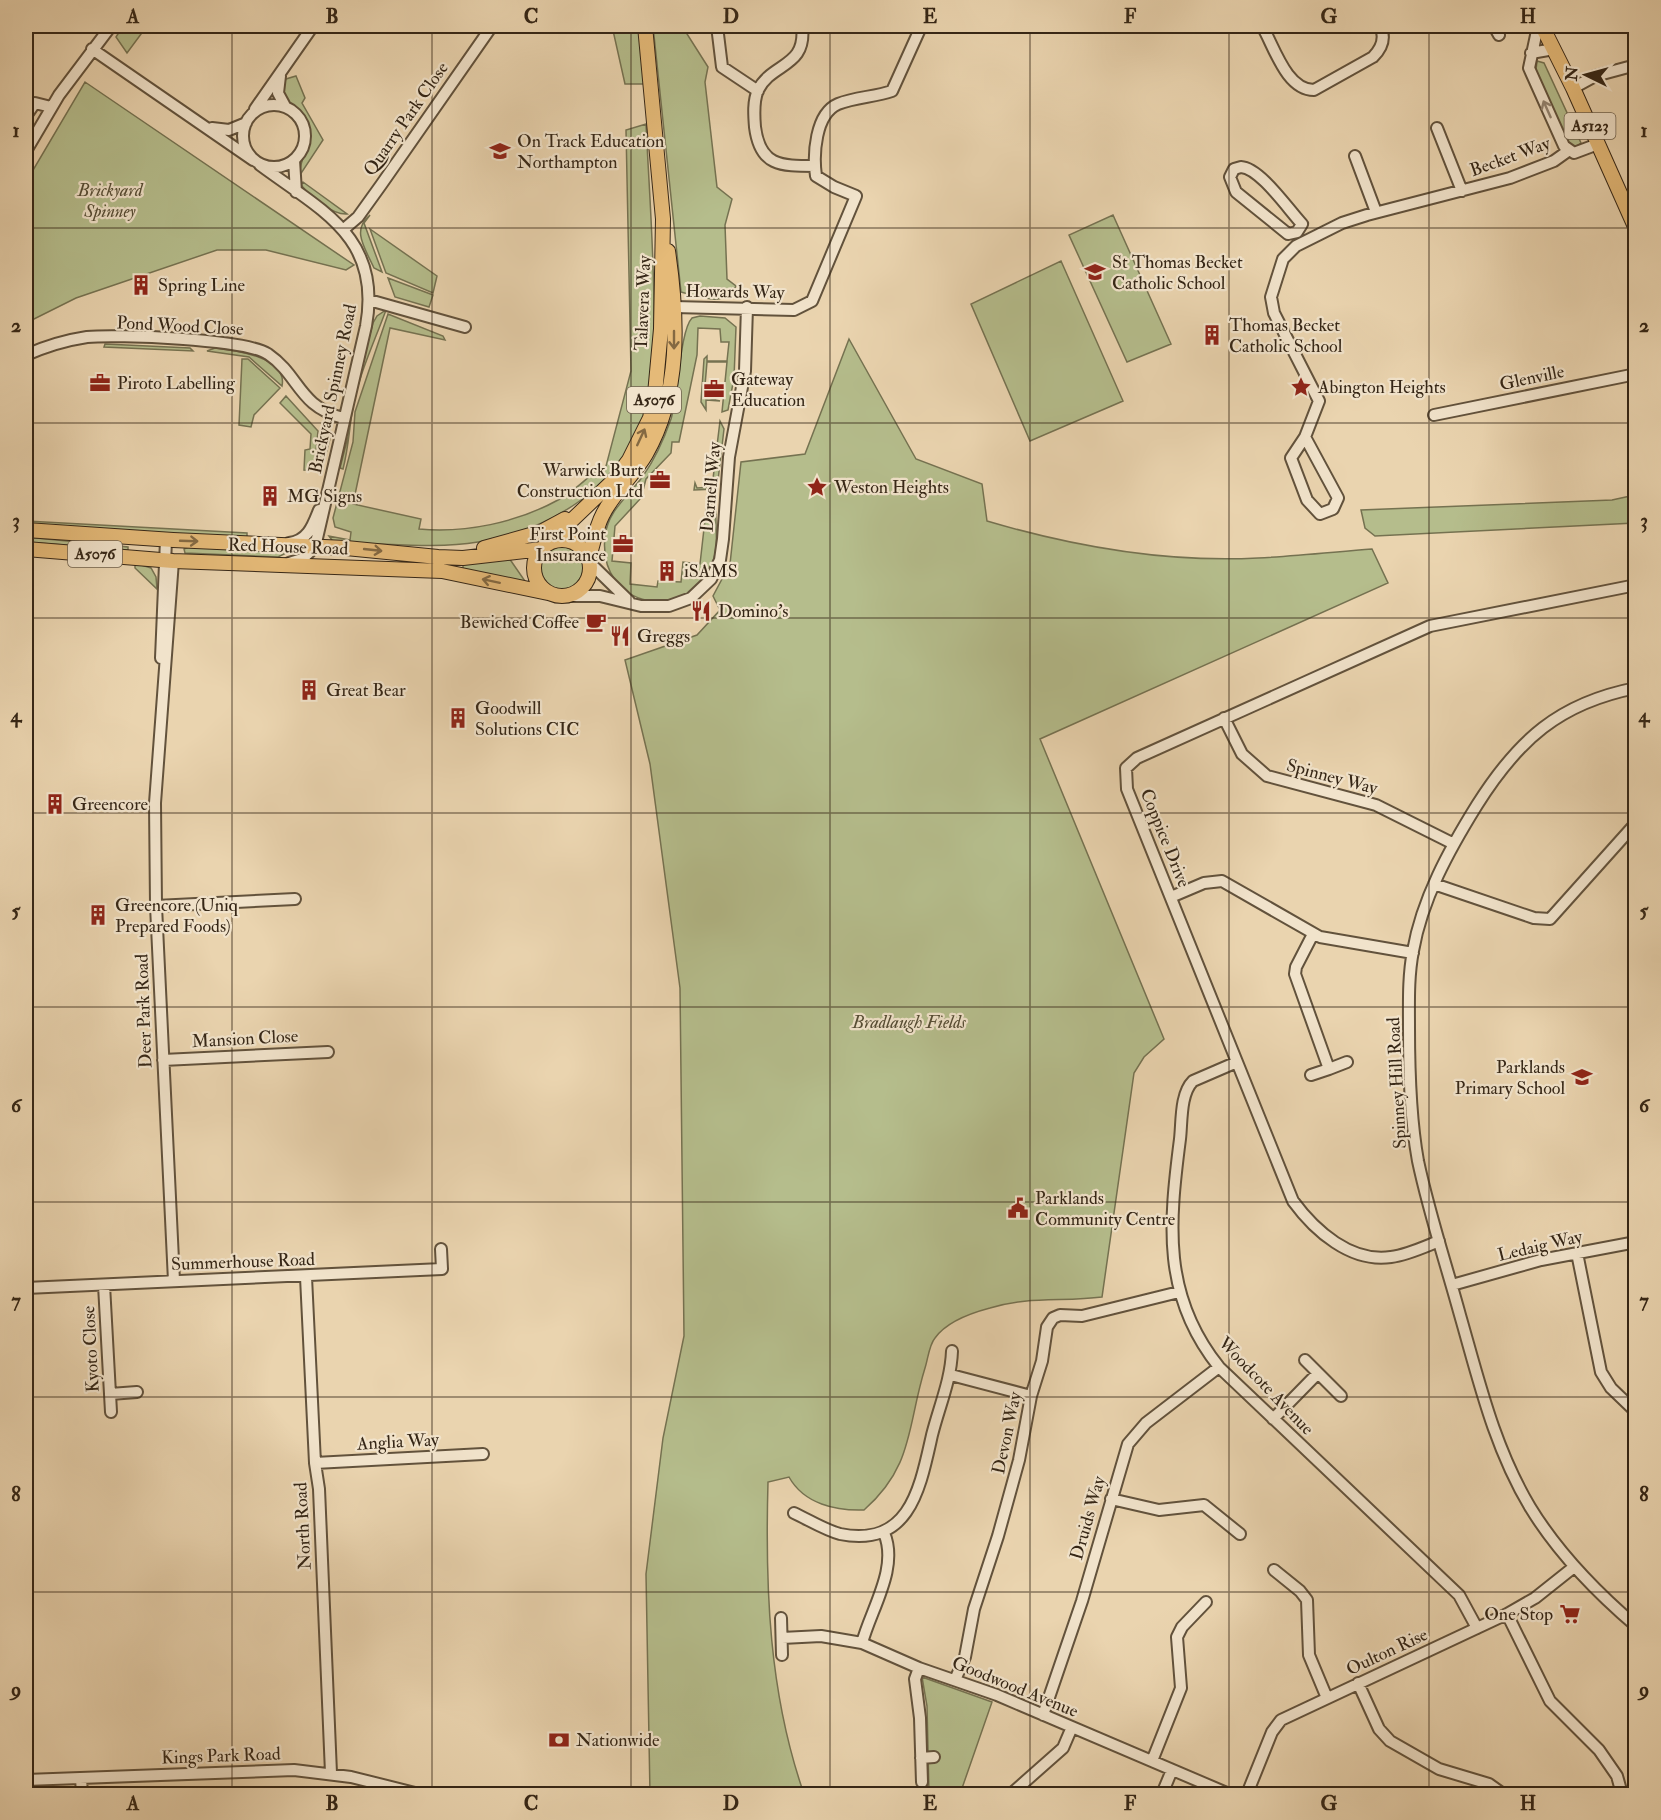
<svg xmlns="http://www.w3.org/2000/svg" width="1661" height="1820" font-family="'IM FELL Double Pica',serif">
  <rect width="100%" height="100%" fill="#ead4af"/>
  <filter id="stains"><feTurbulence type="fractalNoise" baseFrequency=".00333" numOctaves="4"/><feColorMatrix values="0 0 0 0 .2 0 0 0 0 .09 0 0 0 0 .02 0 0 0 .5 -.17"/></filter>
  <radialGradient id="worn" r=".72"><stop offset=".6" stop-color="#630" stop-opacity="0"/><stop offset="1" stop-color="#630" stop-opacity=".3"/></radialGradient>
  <path fill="#b5bd8c" stroke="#757251" stroke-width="1.5" d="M 123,26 L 147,26 L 127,53 L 116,37 Z
    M 612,26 L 639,26 L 645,84 L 625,84 Z
    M 653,26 L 682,26 L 708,67 L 705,82 L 717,187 L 732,199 L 725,225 L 727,279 L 736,286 C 725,308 701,297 681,292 Z
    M 1537,61 L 1544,63 L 1581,143 L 1571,150 L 1536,70 Z
    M 296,76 L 305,98 L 302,103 L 323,140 L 300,175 C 298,159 313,147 308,129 C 305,117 295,114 287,105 C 283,101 282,93 281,87 L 286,79 Z
    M 85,82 L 354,265 L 346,270 L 266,250 L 217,250 L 76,298 L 26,323 L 26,182 Z
    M 646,124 C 649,188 654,251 654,314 C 655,347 656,382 646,413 C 621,487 551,530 478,542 C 431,550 380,542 334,543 L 329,536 L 350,540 L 351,532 L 335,527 L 333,518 L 353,442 L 355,412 L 388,314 L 443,336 L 445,340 L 390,328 L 353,504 L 421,519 L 419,529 C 466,533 516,523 558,500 C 572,493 585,480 598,469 L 605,470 L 631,371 L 626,130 Z
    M 303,182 L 347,214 C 332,215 311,197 301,185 Z
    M 370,215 L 364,223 L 382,272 L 374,268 C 365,248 351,230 370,215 Z
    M 1113,215 L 1171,344 L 1127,362 L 1069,235 Z
    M 370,229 L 437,276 L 433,293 L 386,273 Z
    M 1061,261 L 1123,401 L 1030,441 L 971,304 Z
    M 388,278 L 433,295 L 429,307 L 395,297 Z
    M 386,310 C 374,343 357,378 352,413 C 349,432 348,450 343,469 L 340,468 L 348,437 L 349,412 L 373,323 L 377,316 Z
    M 700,316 L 725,318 L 736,327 L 734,378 L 728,410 L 722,412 L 727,362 L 707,362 L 704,397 L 720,401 L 706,400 L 706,410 L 701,402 L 704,359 L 707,356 L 707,361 L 727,361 L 729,342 L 721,342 L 720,329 L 698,328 L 697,355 L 679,442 L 672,442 L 671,453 L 646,479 L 641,498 L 615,526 L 612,561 L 631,563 L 630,584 L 657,587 L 658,581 L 681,582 L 683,562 L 700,564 L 707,502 L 716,508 C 715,525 719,545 713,562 C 690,624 597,611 605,536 C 608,510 628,497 643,476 C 655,459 664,439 671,419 C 678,396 680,330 692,318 Z
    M 849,339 L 916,459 L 982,484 L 987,521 C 1075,547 1165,563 1258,558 C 1296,556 1334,552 1372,549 L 1388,583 L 1040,739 L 1164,1039 L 1144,1057 L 1134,1073 L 1102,1297 C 1064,1302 1027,1296 990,1308 C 971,1313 947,1321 935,1338 C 929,1345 928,1359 925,1368 C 907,1426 914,1466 864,1510 C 836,1511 804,1504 789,1477 L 768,1482 C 765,1588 769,1694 804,1794 L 650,1794 L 646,1574 L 663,1438 L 684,1336 L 680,988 L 650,764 L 625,660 L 697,635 L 720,610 L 713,596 L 730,564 L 741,462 L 805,454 Z
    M 105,344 L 190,348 L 193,351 L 104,347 Z
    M 215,348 C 234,350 288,357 282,386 L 249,357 L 207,351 Z
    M 242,359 L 248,359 L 280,388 L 254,415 L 251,427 L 239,425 Z
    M 286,396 L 318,431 L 314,471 L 304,470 L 305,450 L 310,449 L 311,434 L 280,403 Z
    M 720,421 L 724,429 L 717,489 L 694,490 L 695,483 L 697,488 L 712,487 Z
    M 329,428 L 331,435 L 323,465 L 319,466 L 322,435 Z
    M 1635,495 L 1635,523 L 1375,536 L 1365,528 L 1361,510 L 1612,500 Z
    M 26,521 L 247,533 L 247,537 L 181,535 L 26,524 Z
    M 26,537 L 128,547 L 128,550 L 26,542 Z
    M541 568a21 21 0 1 1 42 0a21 21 0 1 1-42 0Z
    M 189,547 L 288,552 L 278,557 L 185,553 L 184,549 Z
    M 509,558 L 527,584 L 463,569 L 463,562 Z
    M 135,563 L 151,568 L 156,577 L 157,589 L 135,568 Z
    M 922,1677 L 992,1702 L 960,1794 L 929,1794 L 927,1706 Z"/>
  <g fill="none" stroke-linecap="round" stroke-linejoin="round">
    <g stroke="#62523c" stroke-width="14">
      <path id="minor" d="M 717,26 L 722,67 L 758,91
        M 802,26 C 807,68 772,62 758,90 C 753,101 754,115 755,127 C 760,166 780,166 815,166
        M 1262,26 C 1274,46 1286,90 1314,90 L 1373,57 C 1382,48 1386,38 1380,26
        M 1494,26 L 1499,35
        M 1538,26 L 1529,68 L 1564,146 L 1574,153 L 1598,144
        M 92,49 L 253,160
        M 1531,53 L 1554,49
        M 280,76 L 278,93 L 285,106
        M 1573,88 L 1595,76 L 1636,65
        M243 136a31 31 0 1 1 62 0a31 31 0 1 1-62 0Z
        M 255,109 L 313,26
        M 26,116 L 35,103 L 51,107
        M 212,128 L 229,130 L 246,123
        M 1437,128 L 1462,191
        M 26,151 L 59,95 L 111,26
        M 1355,156 L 1376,212
        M 294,160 L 296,192
        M 260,165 C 322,211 382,237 366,326 L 315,547 L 302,559 L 289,563
        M 1241,167 C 1260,168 1288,209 1302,224 L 1297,232 L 1288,234 L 1236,192 L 1230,177 L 1234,169 Z
        M 344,229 L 358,217 L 381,185 L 492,26
        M 369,300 L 465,327
        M 674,307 L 794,310 L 812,301 L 856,196 L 834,187 L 816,176 C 813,155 815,114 838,104 C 855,97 875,97 892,91 L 920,29 L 907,26
        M 26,355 C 44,347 67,340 87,337 C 117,334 245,339 268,354 C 300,376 298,406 343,418
        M 1434,415 L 1636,374
        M 1305,437 L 1291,458 L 1307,500 L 1320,514 L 1333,509 L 1338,498 L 1305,437 L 1319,401 L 1274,313 L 1271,297 L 1283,259 L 1296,246 L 1342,223 L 1367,215 L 1510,178 L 1554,161 L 1568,151
        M 289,543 C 308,541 313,525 319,510
        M 173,561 L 155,803 L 156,906 L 174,1281
        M 590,563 L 629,601
        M 570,596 L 600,596 L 641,606 L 669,606 L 691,598 L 711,579 L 720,560 L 723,539 L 729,457 L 745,371 L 747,307
        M 161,658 L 166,540
        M 1636,688 C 1559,703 1518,740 1477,805 C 1449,850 1422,899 1413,951 C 1408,977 1409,1003 1409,1028 C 1409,1072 1410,1117 1418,1161 C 1429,1213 1446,1264 1460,1315 C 1479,1381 1494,1447 1530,1507 C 1558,1553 1595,1591 1636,1626
        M 1224,718 L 1242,754 L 1267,776 L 1376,805 L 1454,844
        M 1434,884 L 1534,918 L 1550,919 L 1636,823
        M 1171,897 L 1204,883 L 1222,881 L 1320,937 L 1413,953
        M 156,906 L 295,899
        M 163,1060 L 328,1052
        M 1237,1062 L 1193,1081 C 1180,1094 1182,1122 1180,1139 C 1169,1224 1162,1296 1219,1367 L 1459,1595 L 1477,1628
        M 1329,1069 L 1347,1062
        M 1311,1075 L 1329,1069 L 1295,974 L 1296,967 L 1313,934
        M 1439,1241 C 1424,1247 1407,1255 1391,1257 C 1351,1263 1315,1231 1293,1201 L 1127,789 L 1126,768 L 1137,758 L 1430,626 L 1636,585
        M 1577,1253 L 1601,1372 L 1611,1388 L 1636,1412
        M 306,1277 L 315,1463 L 319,1489 L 331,1773
        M 104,1285 L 111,1412
        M 1452,1285 L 1541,1260 L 1636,1242
        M 26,1288 L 442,1269 L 441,1249
        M 1318,1373 L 1341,1396
        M 951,1375 L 1031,1396
        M 110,1394 L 137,1392
        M 1273,1419 L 1318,1373 L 1305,1360
        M 315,1463 L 483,1454
        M 1111,1499 L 1159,1510 L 1204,1505 L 1240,1534
        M 794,1513 C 809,1520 825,1530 840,1534 C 910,1548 920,1488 932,1435 C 939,1407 951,1380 952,1351
        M 1274,1570 L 1300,1591 L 1307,1600 L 1309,1655 L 1327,1698
        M 1507,1614 L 1550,1701 L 1599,1750 L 1617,1776 L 1622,1794
        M 781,1618 L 782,1655
        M 782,1638 L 821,1636 L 862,1643 L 919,1668 L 997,1695 L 1229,1794
        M 862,1643 C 871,1609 899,1568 884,1533
        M 919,1668 L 915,1679 L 920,1718 L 922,1782
        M 955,1680 L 965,1657 L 974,1609 L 998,1536 L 1019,1460 L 1031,1396 L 1042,1361 L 1047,1327 L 1053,1318 L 1060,1315 L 1082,1316 L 1179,1292
        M 1358,1683 L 1379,1729 L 1390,1741 L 1439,1769 L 1489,1784 L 1503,1794
        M 1043,1715 L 1082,1601 L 1128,1444 L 1146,1423 L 1219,1367
        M 921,1758 L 934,1757
        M 1152,1761 L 1181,1688 L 1177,1637 L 1182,1627 L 1206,1602
        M 81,1778 L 82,1794
        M 26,1780 L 294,1770 L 351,1777 L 419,1794
        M 1011,1794 L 1063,1748 L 1072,1727
        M 1162,1794 L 1172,1770
        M 1247,1794 L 1272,1732 L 1281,1720 L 1507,1614 L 1535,1598 L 1574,1567"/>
    </g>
    <g stroke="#352616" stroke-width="16">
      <path id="major" d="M 1542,26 L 1573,88 L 1636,229
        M 26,530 L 173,540 L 346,548 L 438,557 L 463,558 L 542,549
        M534 568a28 28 0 1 1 56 0a28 28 0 1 1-56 0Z
        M 548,543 L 614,480 L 629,460 L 650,418 L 655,394 L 661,329 L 663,219 L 645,26
        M 484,548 L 541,532 L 565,519
        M 26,549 L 173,561 L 442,571 L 548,593
        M 589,558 C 593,544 596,527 603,514 C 614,492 634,475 646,454 C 681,393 678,319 668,251"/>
    </g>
    <use href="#minor" stroke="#f1e3cb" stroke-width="10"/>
    <use href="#major" stroke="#e5ba78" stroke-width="14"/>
  </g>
  <defs><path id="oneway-shaft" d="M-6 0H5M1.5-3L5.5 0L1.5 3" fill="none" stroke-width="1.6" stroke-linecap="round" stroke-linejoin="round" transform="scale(1.5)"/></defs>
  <use stroke="#938470" href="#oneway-shaft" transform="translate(1547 109) rotate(-114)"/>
  <g stroke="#846942">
    <use href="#oneway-shaft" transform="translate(674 340) rotate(90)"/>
    <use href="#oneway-shaft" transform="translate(641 437) rotate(-65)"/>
    <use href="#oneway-shaft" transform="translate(189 541) rotate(2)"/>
    <use href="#oneway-shaft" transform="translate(373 550) rotate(6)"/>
    <use href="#oneway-shaft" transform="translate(491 581) rotate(-168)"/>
  </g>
  <path fill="none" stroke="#352616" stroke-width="1.5" stroke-opacity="0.55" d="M 232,26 L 232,1794M 432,26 L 432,1794M 631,26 L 631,1794M 830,26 L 830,1794M 1030,26 L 1030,1794M 1229,26 L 1229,1794M 1429,26 L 1429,1794M 26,228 L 1636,228M 26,423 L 1636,423M 26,618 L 1636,618M 26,813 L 1636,813M 26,1007 L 1636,1007M 26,1202 L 1636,1202M 26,1397 L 1636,1397M 26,1592 L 1636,1592"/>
  <defs>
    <g id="school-bare" transform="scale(1.62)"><path d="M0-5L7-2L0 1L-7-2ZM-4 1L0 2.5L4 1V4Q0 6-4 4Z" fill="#8f2418" stroke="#f1e3cb" stroke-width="2.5" paint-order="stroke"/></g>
    <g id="building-bare" transform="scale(1.62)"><path d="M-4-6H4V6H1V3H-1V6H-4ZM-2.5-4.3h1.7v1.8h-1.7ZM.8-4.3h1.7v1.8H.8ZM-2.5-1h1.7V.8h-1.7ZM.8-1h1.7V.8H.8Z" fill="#8f2418" stroke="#f1e3cb" stroke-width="2.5" paint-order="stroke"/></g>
    <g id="office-bare" transform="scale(1.62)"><path d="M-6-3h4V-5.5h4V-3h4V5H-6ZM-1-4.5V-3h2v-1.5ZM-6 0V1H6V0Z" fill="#8f2418" stroke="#f1e3cb" stroke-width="2.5" paint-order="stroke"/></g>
    <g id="sight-bare" transform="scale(1.62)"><path d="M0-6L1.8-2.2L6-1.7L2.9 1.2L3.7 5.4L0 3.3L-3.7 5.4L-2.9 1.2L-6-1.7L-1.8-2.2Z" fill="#8f2418" stroke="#f1e3cb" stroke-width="2.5" paint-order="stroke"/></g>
    <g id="restaurant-bare" transform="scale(1.62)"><path d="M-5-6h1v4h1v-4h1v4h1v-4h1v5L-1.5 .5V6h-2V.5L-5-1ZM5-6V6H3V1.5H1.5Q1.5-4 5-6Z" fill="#8f2418" stroke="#f1e3cb" stroke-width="2.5" paint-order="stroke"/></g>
    <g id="cafe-bare" transform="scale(1.62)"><path d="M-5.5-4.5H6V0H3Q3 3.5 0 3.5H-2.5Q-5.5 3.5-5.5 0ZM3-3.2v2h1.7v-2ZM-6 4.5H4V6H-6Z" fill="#8f2418" stroke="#f1e3cb" stroke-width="2.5" paint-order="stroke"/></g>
    <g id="civic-bare" transform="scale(1.62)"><path d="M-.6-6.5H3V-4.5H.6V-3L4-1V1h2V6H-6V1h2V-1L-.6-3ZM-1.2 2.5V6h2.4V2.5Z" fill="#8f2418" stroke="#f1e3cb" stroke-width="2.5" paint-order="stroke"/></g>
    <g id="supermarket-bare" transform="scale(1.62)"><path d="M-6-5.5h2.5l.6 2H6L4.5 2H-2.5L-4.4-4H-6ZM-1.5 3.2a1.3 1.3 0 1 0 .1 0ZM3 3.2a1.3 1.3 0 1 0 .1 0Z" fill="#8f2418" stroke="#f1e3cb" stroke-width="2.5" paint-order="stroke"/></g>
    <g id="bank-bare" transform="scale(1.62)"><path d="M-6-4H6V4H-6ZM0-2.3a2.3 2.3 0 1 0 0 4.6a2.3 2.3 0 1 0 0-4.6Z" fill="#8f2418" stroke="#f1e3cb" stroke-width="2.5" paint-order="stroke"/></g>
  </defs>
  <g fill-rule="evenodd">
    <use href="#school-bare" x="500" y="151"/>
    <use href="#school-bare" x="1095" y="272"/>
    <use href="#building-bare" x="141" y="285"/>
    <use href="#building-bare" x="1212" y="335"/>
    <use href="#office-bare" x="100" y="383"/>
    <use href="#sight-bare" x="1301" y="387"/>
    <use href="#office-bare" x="714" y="389"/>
    <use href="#office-bare" x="660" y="480"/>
    <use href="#sight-bare" x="817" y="487"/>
    <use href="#building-bare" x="270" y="496"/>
    <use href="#office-bare" x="623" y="544"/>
    <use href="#building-bare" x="667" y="571"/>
    <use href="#restaurant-bare" x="701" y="611"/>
    <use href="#cafe-bare" x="596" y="622"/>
    <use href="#restaurant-bare" x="620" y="636"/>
    <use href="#building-bare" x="309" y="690"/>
    <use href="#building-bare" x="458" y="718"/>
    <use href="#building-bare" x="55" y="804"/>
    <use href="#building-bare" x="98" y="915"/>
    <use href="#school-bare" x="1582" y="1077"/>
    <use href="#civic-bare" x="1018" y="1208"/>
    <use href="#supermarket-bare" x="1570" y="1614"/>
    <use href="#bank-bare" x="559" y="1740"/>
  </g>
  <g text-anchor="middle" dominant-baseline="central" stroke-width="4.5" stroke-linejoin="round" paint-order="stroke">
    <g fill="#f1e3cb" stroke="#6d5f4c" stroke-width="1.5">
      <rect x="1564.5" y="113" width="51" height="26" rx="4.5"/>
      <rect x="627" y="387" width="54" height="26" rx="4.5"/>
      <rect x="68" y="541" width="54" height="26" rx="4.5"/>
    </g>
    <g font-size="16" font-weight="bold" fill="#352616">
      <text x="1590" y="126">A5123</text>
      <text x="654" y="400">A5076</text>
      <text x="95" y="554">A5076</text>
    </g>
    <g font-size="18" fill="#352616" stroke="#f1e3cb">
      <text transform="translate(406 119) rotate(-55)">Quarry Park Close</text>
      <text transform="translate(1510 157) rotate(-20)">Becket Way</text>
      <text transform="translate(735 292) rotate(1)">Howards Way</text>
      <text transform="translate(643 303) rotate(-88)">Talavera Way</text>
      <text transform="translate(180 326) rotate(3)">Pond Wood Close</text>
      <text transform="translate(1532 378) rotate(-12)">Glenville</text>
      <text transform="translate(333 389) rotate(-78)">Brickyard Spinney Road</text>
      <text transform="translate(711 487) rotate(-85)">Darnell Way</text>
      <text transform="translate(288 547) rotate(2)">Red House Road</text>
      <text transform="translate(1332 777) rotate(15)">Spinney Way</text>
      <text transform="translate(1165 838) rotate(68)">Coppice Drive</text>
      <text transform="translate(144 1011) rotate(-92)">Deer Park Road</text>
      <text transform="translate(245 1039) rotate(-3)">Mansion Close</text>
      <text transform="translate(1397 1083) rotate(-93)">Spinney Hill Road</text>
      <text transform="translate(1540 1246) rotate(-13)">Ledaig Way</text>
      <text transform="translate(243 1262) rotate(-2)">Summerhouse Road</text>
      <text transform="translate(91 1349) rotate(-93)">Kyoto Close</text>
      <text transform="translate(1266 1386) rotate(46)">Woodcote Avenue</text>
      <text transform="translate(1007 1433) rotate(-78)">Devon Way</text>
      <text transform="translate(398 1442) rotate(-3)">Anglia Way</text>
      <text transform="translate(1088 1518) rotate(-74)">Druids Way</text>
      <text transform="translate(303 1526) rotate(-93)">North Road</text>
      <text transform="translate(1387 1652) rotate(-25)">Oulton Rise</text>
      <text transform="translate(1015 1687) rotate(22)">Goodwood Avenue</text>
      <text transform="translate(221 1756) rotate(-2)">Kings Park Road</text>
    </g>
    <g font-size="18" fill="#352616" stroke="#f1e3cb" text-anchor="start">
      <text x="517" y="141">On Track Education<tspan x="517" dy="21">Northampton</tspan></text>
      <text x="1112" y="262">St Thomas Becket<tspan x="1112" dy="21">Catholic School</tspan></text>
      <text x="158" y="285">Spring Line</text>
      <text x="1229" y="325">Thomas Becket<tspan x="1229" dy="21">Catholic School</tspan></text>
      <text x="731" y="379">Gateway<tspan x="731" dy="21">Education</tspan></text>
      <text x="117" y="383">Piroto Labelling</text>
      <text x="1318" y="387">Abington Heights</text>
      <text x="643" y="470" text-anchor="end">Warwick Burt<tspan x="643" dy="21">Construction Ltd</tspan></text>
      <text x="834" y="487">Weston Heights</text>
      <text x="287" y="496">MG Signs</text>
      <text x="606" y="534" text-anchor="end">First Point<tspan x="606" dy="21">Insurance</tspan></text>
      <text x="684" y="571">iSAMS</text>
      <text x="718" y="611">Domino's</text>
      <text x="579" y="622" text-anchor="end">Bewiched Coffee</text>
      <text x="637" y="636">Greggs</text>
      <text x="326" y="690">Great Bear</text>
      <text x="475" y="708">Goodwill<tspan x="475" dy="21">Solutions CIC</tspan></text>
      <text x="72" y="804">Greencore</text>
      <text x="115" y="905">Greencore (Uniq<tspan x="115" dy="21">Prepared Foods)</tspan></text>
      <text x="1565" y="1067" text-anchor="end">Parklands<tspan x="1565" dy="21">Primary School</tspan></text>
      <text x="1035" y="1198">Parklands<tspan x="1035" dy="21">Community Centre</tspan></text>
      <text x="1553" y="1614" text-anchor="end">One Stop</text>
      <text x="576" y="1740">Nationwide</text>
    </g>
    <g font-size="18" font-style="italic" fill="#554c34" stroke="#f1e3cb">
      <text x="110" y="190">Brickyard<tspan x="110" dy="21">Spinney</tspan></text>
      <text x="909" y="1022">Bradlaugh Fields</text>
    </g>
  </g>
  <rect width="1661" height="1820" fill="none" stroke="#ead4af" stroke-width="66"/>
  <g transform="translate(1586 75) rotate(275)" stroke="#f1e3cb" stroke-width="4.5" paint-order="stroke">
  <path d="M0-4.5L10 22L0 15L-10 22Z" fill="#352616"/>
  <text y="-9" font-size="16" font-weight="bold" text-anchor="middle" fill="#352616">N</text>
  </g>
  <rect x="33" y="33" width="1595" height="1754" fill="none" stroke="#352616" stroke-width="2"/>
  <g font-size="20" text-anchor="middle" font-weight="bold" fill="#352616">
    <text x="133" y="23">A</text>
    <text x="332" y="23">B</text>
    <text x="531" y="23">C</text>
    <text x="731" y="23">D</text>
    <text x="930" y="23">E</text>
    <text x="1130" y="23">F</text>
    <text x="1329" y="23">G</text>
    <text x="1528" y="23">H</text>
    <text x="16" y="137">1</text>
    <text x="1644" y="137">1</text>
    <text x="16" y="332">2</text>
    <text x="1644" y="332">2</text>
    <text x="16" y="527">3</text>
    <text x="1644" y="527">3</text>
    <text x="16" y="722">4</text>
    <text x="1644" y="722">4</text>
    <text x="16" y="917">5</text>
    <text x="1644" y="917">5</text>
    <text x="16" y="1112">6</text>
    <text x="1644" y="1112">6</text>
    <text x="16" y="1307">7</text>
    <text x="1644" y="1307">7</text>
    <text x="16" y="1501">8</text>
    <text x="1644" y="1501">8</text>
    <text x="16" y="1696">9</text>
    <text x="1644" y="1696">9</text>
    <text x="133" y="1810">A</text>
    <text x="332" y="1810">B</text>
    <text x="531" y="1810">C</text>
    <text x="731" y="1810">D</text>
    <text x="930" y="1810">E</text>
    <text x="1130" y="1810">F</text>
    <text x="1329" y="1810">G</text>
    <text x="1528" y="1810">H</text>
  </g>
  <rect width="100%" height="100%" filter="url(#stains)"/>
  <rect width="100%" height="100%" fill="url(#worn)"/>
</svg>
